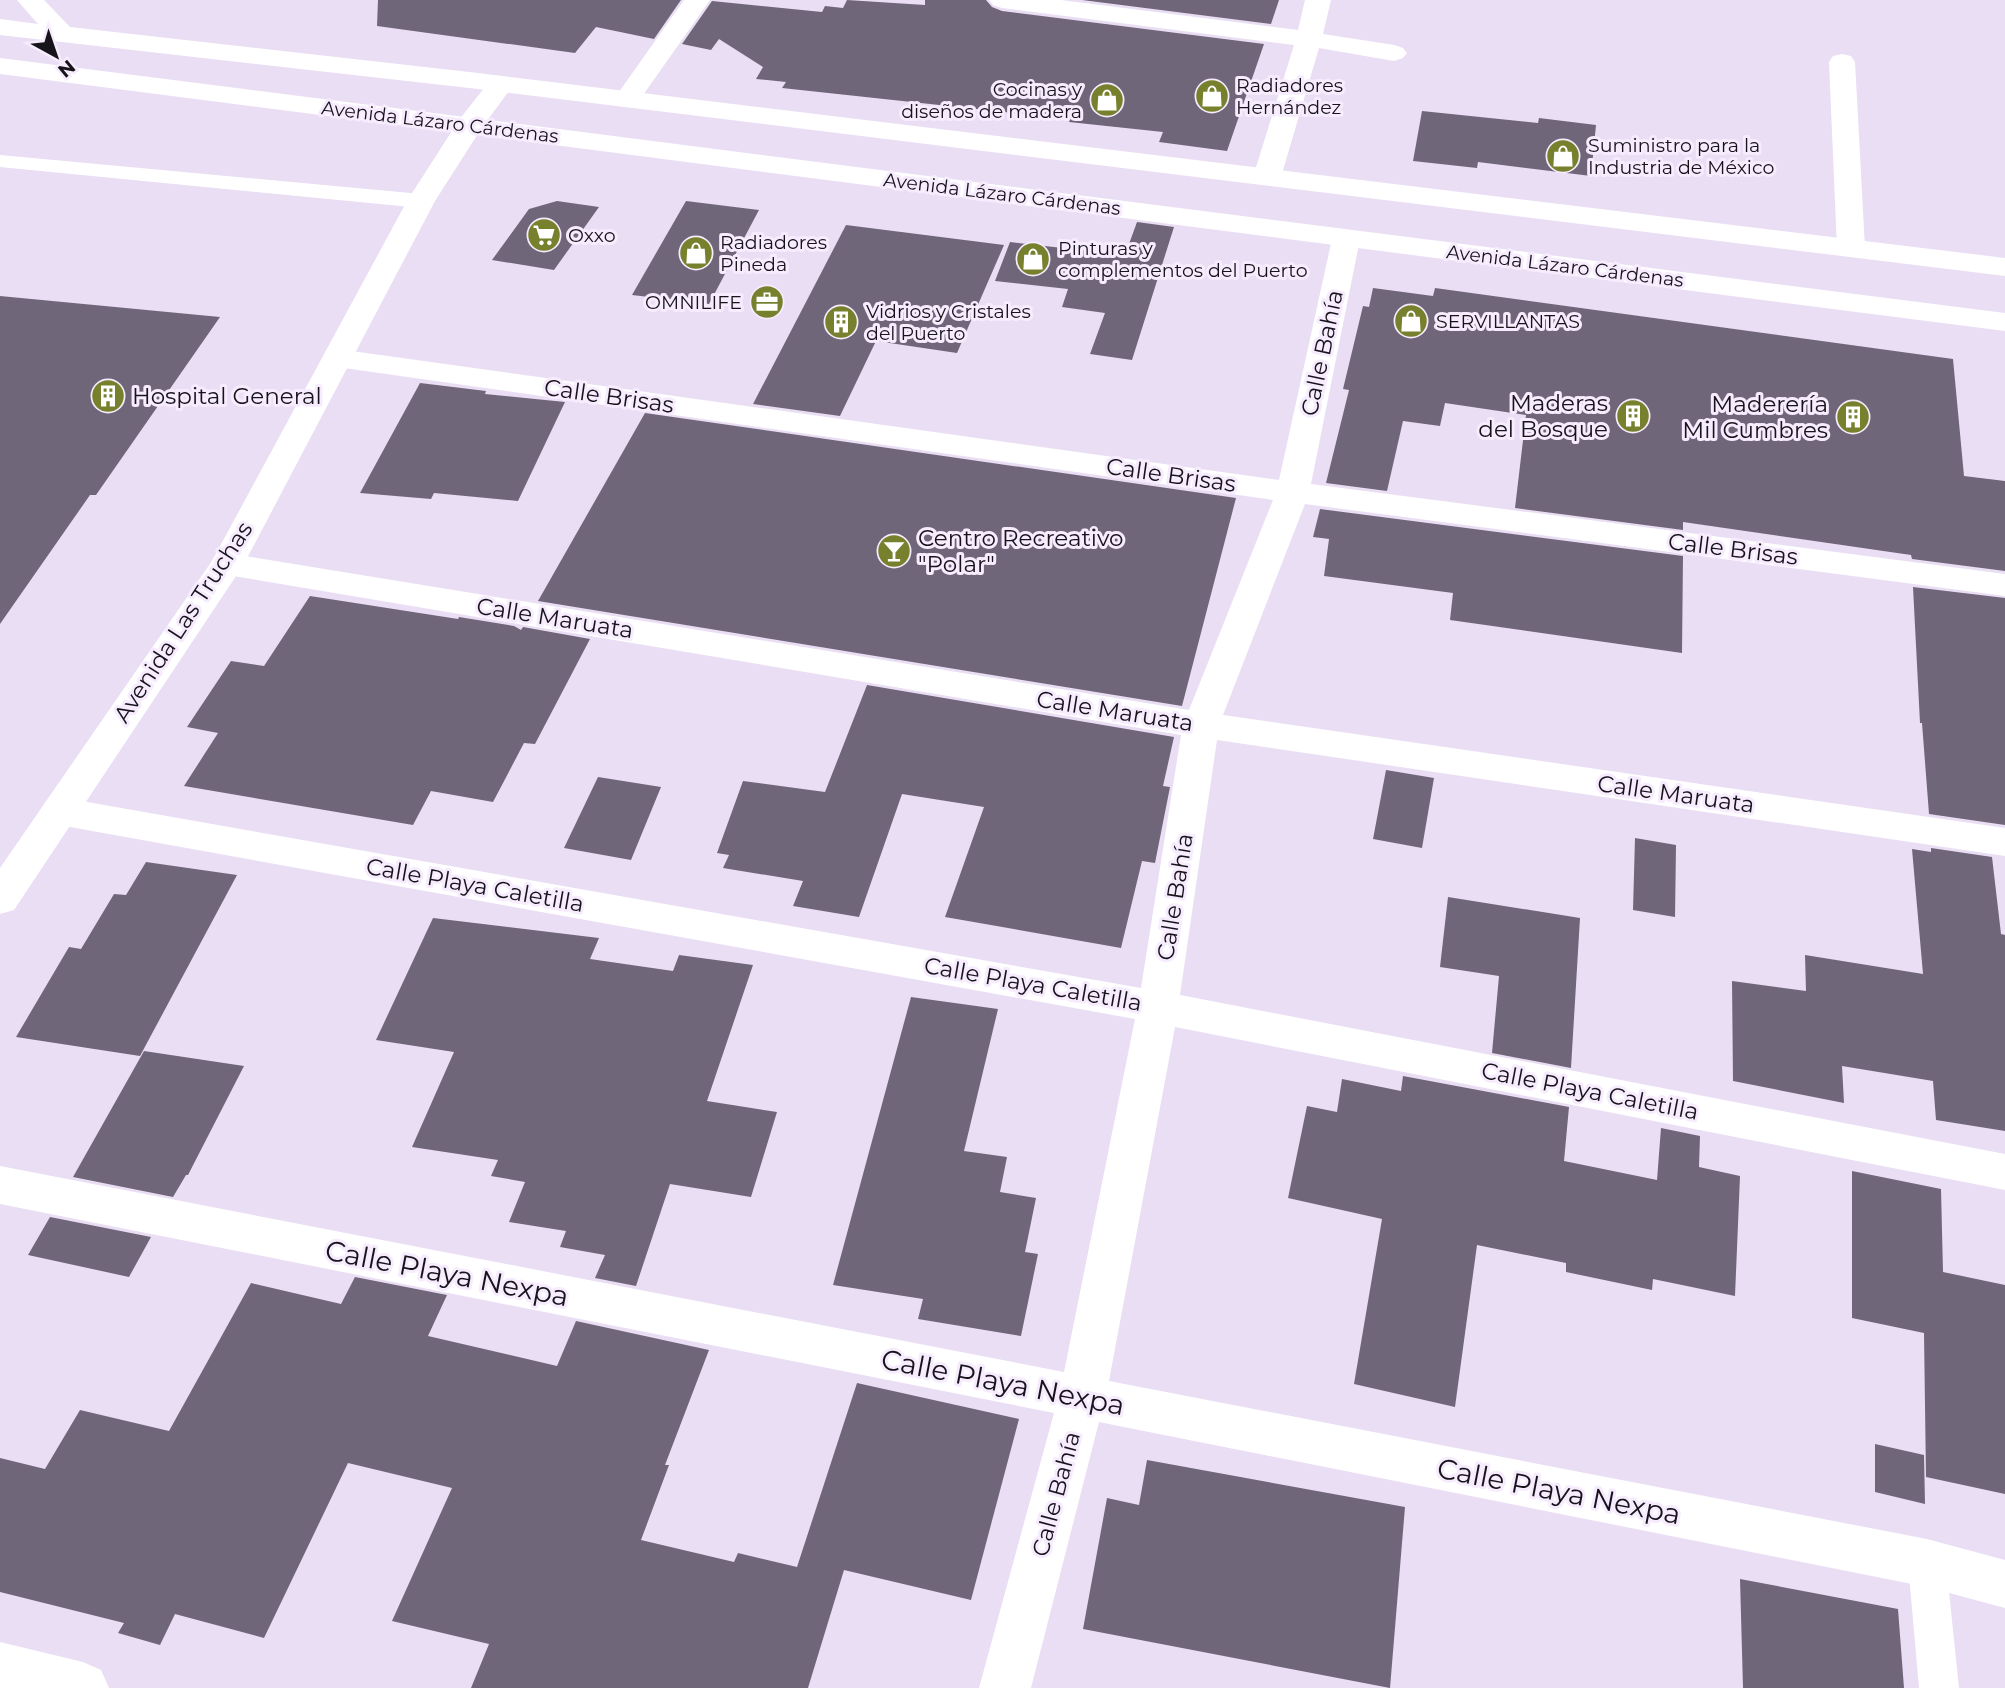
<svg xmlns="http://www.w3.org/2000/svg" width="2005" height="1688" font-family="Montserrat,sans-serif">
  <rect width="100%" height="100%" fill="#eadef5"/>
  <path fill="#70667a" d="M 378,0 L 681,0 L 654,39 L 596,27 L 575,53 L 377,26 Z
    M 847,0 L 925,5 L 925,0 L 986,0 L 992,7 L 1002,11 L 1264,44 L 1227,151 L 1159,142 L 1163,132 L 1069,122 L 1070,119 L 782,88 L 786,82 L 756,79 L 763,67 L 719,39 L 711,50 L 682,44 L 712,1 L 822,12 L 825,6 L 843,8 Z
    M 1082,0 L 1279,0 L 1271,24 Z
    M 1422,111 L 1538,123 L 1539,118 L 1596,125 L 1591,176 L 1478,162 L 1477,168 L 1413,161 Z
    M 557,201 L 599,207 L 554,270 L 492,260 L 529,209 Z
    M 686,201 L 759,210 L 709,304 L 632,295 Z
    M 1137,222 L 1174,227 L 1132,360 L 1090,354 L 1105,313 L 1062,307 L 1068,289 L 995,281 L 1010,242 L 1125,255 Z
    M 846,225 L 1004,245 L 957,353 L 876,341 L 840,416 L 753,404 Z
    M 1373,288 L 1433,296 L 1435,288 L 1953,359 L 1964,476 L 2005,481 L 2005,571 L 1912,559 L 1911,555 L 1683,522 L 1683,530 L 1515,508 L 1526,415 L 1445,403 L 1440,426 L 1403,421 L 1387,491 L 1326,483 L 1349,390 L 1343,389 L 1363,306 L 1369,307 Z
    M 0,296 L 220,317 L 96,495 L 90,495 L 0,624 Z
    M 420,383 L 486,391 L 485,394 L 565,402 L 518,501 L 434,493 L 431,499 L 360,493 Z
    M 645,413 L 1236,498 L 1182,706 L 538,601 Z
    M 1320,509 L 1683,556 L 1682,653 L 1450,620 L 1453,593 L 1324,576 L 1329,539 L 1313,537 Z
    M 1913,587 L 2005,598 L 2005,825 L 1929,814 L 1922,723 L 1920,723 Z
    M 310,596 L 458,619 L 459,617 L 514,626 L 521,630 L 523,627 L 590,639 L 535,744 L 524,743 L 493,802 L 431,791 L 413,825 L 184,786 L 218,733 L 187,727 L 231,661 L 264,666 Z
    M 867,685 L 1174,737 L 1163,786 L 1170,787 L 1155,863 L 1142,861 L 1121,948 L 945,917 L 984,807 L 902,794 L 859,917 L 793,906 L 803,881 L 723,868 L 729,855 L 717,853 L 743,781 L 825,792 Z
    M 1386,770 L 1434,778 L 1422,848 L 1373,839 Z
    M 598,777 L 661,787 L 631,860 L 564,848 Z
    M 1635,838 L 1676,845 L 1675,917 L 1633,910 Z
    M 1931,848 L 1992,857 L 2001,934 L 2005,935 L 2005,1131 L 1936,1120 L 1933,1081 L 1842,1066 L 1844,1103 L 1733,1081 L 1732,981 L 1806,991 L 1805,955 L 1923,974 L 1912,849 L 1931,852 Z
    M 146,862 L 237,875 L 140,1056 L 16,1037 L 69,947 L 81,949 L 114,894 L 126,895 Z
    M 1448,897 L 1580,918 L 1571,1068 L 1492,1053 L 1499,976 L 1440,967 Z
    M 433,918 L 599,938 L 590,959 L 673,971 L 679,955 L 753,965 L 707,1101 L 777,1112 L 751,1197 L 670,1184 L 636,1286 L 595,1278 L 605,1255 L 560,1247 L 566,1231 L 509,1222 L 525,1182 L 491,1176 L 498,1160 L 412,1147 L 454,1052 L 376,1040 Z
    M 911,997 L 998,1009 L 964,1151 L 1007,1157 L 1000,1192 L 1036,1198 L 1025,1252 L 1038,1254 L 1021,1336 L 918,1319 L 923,1299 L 833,1285 Z
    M 144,1051 L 244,1066 L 188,1175 L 186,1175 L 173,1197 L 73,1177 Z
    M 1403,1076 L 1569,1107 L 1564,1161 L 1657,1180 L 1661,1128 L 1700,1136 L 1699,1167 L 1740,1176 L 1735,1296 L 1653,1279 L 1652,1290 L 1566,1272 L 1566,1263 L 1477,1245 L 1455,1407 L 1354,1384 L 1382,1219 L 1288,1198 L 1307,1106 L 1337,1112 L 1342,1079 L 1401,1091 Z
    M 1852,1171 L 1941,1189 L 1943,1272 L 2005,1285 L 2005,1494 L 1926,1477 L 1924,1333 L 1852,1318 Z
    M 50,1217 L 151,1237 L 129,1277 L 28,1255 Z
    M 355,1277 L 447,1295 L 428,1336 L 557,1366 L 576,1321 L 709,1350 L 665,1465 L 669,1465 L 641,1540 L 734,1562 L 738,1553 L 797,1567 L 857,1383 L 1019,1419 L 971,1600 L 844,1570 L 808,1688 L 471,1688 L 489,1644 L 392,1621 L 452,1488 L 348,1463 L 264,1638 L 175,1614 L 160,1645 L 118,1633 L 124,1623 L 0,1592 L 0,1458 L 45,1469 L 80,1410 L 169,1431 L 251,1283 L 341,1304 Z
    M 1875,1444 L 1924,1455 L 1925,1504 L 1875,1492 Z
    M 1147,1460 L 1405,1507 L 1390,1688 L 1083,1629 L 1107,1498 L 1139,1505 Z
    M 1740,1579 L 1898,1609 L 1904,1688 L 1743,1688 Z"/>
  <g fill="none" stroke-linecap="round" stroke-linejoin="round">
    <path fill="#fff" fill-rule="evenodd" d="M 0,155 L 421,194 L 429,196 L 432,201 L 429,206 L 421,208 L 0,167 Z
      M 1927,1544 L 1941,1550 L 1946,1563 L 1959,1688 L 1919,1688 L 1908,1563 L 1913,1550 Z"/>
    <path fill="#fff" fill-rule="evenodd" d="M 684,0 L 710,0 L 636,105 L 627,107 L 618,105 L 614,99 Z
      M 989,0 L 1061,0 L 1298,30 L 1305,0 L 1331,0 L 1323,34 L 1394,45 L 1403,48 L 1407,53 L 1403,58 L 1394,61 L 1319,48 L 1281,177 L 1277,183 L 1267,185 L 1257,183 L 1253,177 L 1294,45 L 1002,8 L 993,5 Z
      M 1842,54 L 1851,56 L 1855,62 L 1865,248 L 1861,254 L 1851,257 L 1841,254 L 1837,248 L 1829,62 L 1833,56 Z
      M 1346,230 L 1356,233 L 1360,239 L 1311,484 L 2005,574 L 2005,596 L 1305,504 L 1223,715 L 2005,828 L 2005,856 L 1217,740 L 1180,995 L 2005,1154 L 2005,1190 L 1175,1027 L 1109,1381 L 1927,1539 L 2005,1560 L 2005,1608 L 1927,1587 L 1099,1422 L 1031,1688 L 979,1688 L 1054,1413 L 0,1204 L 0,1166 L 1064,1372 L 1135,1019 L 59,825 L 46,821 L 40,811 L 46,801 L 59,797 L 1141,988 L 1181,735 L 227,575 L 215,572 L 210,564 L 215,556 L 227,553 L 1189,710 L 1273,500 L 337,367 L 326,365 L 322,358 L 326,351 L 337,349 L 1279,480 L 1332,239 L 1336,233 Z
      M 0,1642 L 83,1662 L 101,1670 L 109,1688 L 0,1688 Z"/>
    <path fill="#fff" fill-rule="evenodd" d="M 501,76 L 510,78 L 514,84 L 481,129 L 435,201 L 244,564 L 14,910 L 0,914 L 0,868 L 212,561 L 407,201 L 459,120 L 492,78 Z"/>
    <path fill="#fff" fill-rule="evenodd" d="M 17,0 L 44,0 L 70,27 L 478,73 L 2005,258 L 2005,276 L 478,89 L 0,35 L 0,19 L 38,24 Z
      M 0,58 L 2005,313 L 2005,331 L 0,74 Z"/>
  </g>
  <defs>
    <g id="shop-disc" transform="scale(1.75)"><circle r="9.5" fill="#77812d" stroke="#f6ecfe"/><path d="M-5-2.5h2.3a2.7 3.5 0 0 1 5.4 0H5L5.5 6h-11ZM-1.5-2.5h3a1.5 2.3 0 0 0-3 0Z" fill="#fff"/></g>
    <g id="supermarket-disc" transform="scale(1.75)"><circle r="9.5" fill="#77812d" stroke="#f6ecfe"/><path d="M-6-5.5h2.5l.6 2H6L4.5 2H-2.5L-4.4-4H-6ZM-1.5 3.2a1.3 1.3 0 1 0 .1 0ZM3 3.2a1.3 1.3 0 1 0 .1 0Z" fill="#fff"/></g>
    <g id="office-disc" transform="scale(1.75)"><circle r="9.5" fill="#77812d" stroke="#f6ecfe"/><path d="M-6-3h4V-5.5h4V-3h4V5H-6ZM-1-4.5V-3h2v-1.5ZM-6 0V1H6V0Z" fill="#fff"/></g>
    <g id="building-disc" transform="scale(1.75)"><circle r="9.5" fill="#77812d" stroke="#f6ecfe"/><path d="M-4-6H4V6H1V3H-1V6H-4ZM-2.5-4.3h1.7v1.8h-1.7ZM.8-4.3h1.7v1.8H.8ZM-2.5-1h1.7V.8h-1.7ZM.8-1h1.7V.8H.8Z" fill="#fff"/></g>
    <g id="bar-disc" transform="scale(1.75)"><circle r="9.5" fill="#77812d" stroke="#f6ecfe"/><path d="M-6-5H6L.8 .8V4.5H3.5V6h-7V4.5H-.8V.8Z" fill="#fff"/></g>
  </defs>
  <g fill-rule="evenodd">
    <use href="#shop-disc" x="1212" y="96"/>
    <use href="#shop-disc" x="1107" y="100"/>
    <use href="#shop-disc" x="1563" y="156"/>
    <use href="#supermarket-disc" x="544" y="235"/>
    <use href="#shop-disc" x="696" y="253"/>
    <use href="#shop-disc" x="1033" y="259"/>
    <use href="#office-disc" x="767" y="302"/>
    <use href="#shop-disc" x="1411" y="321"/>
    <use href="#building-disc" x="841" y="322"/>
    <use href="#building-disc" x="108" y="396"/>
    <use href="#building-disc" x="1633" y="416"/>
    <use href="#building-disc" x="1853" y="417"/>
    <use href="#bar-disc" x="894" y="551"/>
  </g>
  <g text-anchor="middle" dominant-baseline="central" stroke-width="6" stroke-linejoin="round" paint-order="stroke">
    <g font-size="19" fill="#17131b" stroke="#f6ecfe" text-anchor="start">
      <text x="1236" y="85">Radiadores<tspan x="1236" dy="22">Hernández</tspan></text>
      <text x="1082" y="89" text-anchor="end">Cocinas y<tspan x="1082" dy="22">diseños de madera</tspan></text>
      <text x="1588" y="145">Suministro para la<tspan x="1588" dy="22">Industria de México</tspan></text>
      <text x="568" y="235">Oxxo</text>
      <text x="720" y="242">Radiadores<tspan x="720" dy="22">Pineda</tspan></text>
      <text x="1058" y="248">Pinturas y<tspan x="1058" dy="22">complementos del Puerto</tspan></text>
      <text x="742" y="302" text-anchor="end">OMNILIFE</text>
      <text x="866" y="311">Vidrios y Cristales<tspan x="866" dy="22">del Puerto</tspan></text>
      <text x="1436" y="321">SERVILLANTAS</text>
    </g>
    <g font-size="19" fill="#17131b" stroke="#f6ecfe">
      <text transform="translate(440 122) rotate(7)">Avenida Lázaro Cárdenas</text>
      <text transform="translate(1002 194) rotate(7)">Avenida Lázaro Cárdenas</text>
      <text transform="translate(1565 266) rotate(7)">Avenida Lázaro Cárdenas</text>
    </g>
    <g font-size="23" fill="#17131b" stroke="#f6ecfe">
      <text transform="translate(1322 353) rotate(-78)">Calle Bahía</text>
      <text transform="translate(609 396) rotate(8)">Calle Brisas</text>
      <text transform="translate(1171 475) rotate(8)">Calle Brisas</text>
      <text transform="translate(1733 549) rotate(7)">Calle Brisas</text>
      <text transform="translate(555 618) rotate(9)">Calle Maruata</text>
      <text transform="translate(183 622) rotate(-57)">Avenida Las Truchas</text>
      <text transform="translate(1115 711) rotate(9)">Calle Maruata</text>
      <text transform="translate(1676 794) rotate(8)">Calle Maruata</text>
      <text transform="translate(475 885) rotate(10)">Calle Playa Caletilla</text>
      <text transform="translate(1175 897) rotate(-81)">Calle Bahía</text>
      <text transform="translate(1033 984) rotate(10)">Calle Playa Caletilla</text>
      <text transform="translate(1590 1091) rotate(11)">Calle Playa Caletilla</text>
      <text transform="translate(1056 1494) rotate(-75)">Calle Bahía</text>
    </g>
    <g font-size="23" fill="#17131b" stroke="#f6ecfe" text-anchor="start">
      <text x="132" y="396">Hospital General</text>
      <text x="1608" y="403" text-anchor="end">Maderas<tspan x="1608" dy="26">del Bosque</tspan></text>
      <text x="1828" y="404" text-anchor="end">Maderería<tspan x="1828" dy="26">Mil Cumbres</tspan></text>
      <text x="918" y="538">Centro Recreativo<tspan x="918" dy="26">"Polar"</tspan></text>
    </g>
    <g font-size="28" fill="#17131b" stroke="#f6ecfe">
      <text transform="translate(447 1273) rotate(11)">Calle Playa Nexpa</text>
      <text transform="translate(1003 1382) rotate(11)">Calle Playa Nexpa</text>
      <text transform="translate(1559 1491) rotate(11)">Calle Playa Nexpa</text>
    </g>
  </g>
  <g transform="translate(56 56) rotate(140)" stroke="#f6ecfe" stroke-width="5" paint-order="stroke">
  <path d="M0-5L12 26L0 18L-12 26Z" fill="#17131b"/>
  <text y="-10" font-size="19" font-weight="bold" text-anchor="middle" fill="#17131b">N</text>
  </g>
</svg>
